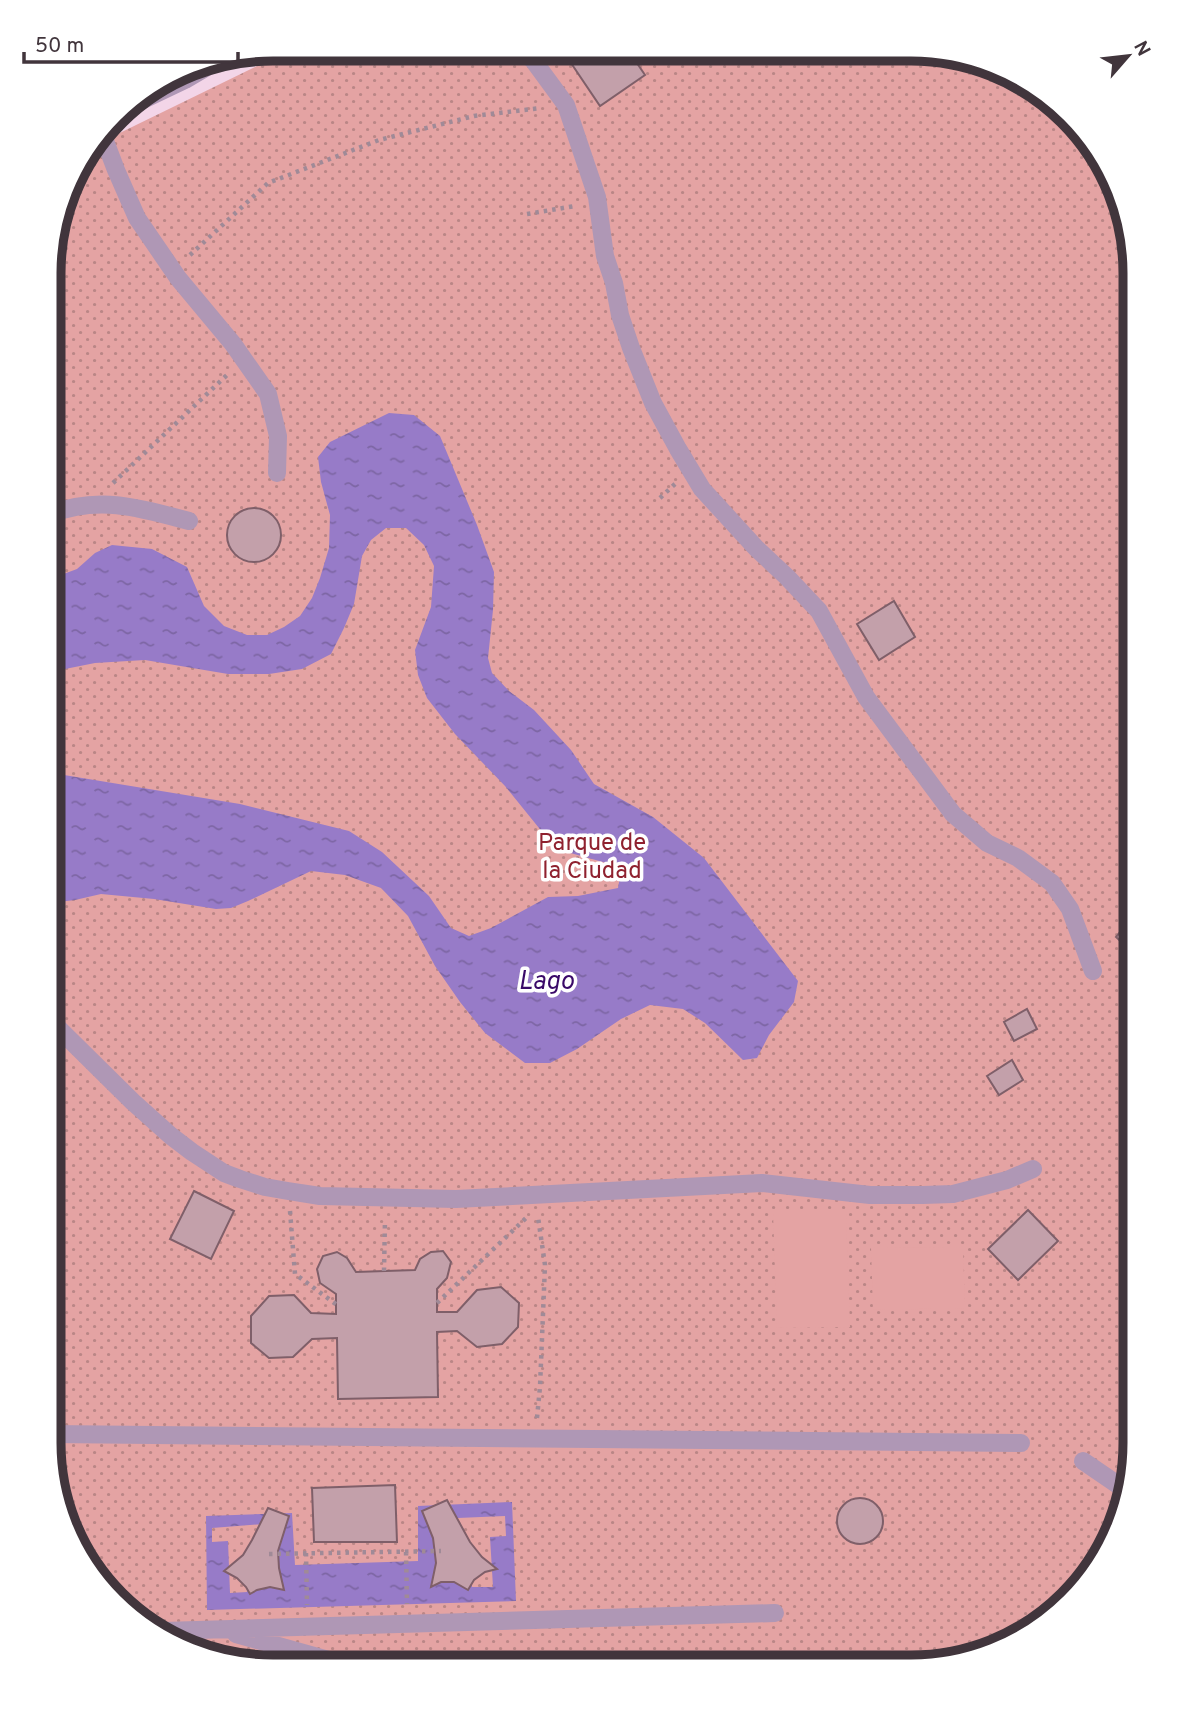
<svg xmlns="http://www.w3.org/2000/svg" width="1184" height="1716" font-family="Overpass,sans-serif">
  <defs>
    <pattern id="park-dots" width="8" height="8" patternUnits="userSpaceOnUse" patternTransform="scale(1.75)"><rect width="8" height="8" fill="#e4a3a3"/><path d="M2 2h.1M6 6h.1" fill="none" stroke="#ba8686" stroke-width="1.8" stroke-linecap="round"/></pattern>
    <pattern id="water-ripples" width="26" height="14" patternUnits="userSpaceOnUse" patternTransform="scale(1.75)"><rect width="26" height="14" fill="#977bc8"/><path d="M2 4q2-2 4 0t4 0M15 11q2-2 4 0t4 0" fill="none" stroke="#7d66a4"/></pattern>
  </defs>
  <rect width="100%" height="100%" fill="#f3d5e8"/>
  <path fill="url(#park-dots)" d="M 292,49 L 940,51 L 1047,95 L 1112,175 L 1135,273 L 1134,1458 L 1097,1568 L 1009,1644 L 911,1667 L 245,1665 L 137,1621 L 72,1541 L 49,1442 L 51,244 L 79,162 L 91,147 Z"/>
  <path fill="#e4a3a3" d="M 773,1213 L 846,1213 L 850,1327 L 777,1328 Z
    M 963,1247 L 965,1308 L 873,1310 L 871,1248 Z"/>
  <path fill="url(#water-ripples)" fill-rule="evenodd" d="M 389,413 L 414,415 L 440,436 L 477,525 L 494,572 L 493,610 L 488,658 L 492,673 L 509,691 L 534,710 L 571,750 L 594,784 L 653,817 L 704,858 L 798,981 L 794,1002 L 769,1035 L 757,1058 L 743,1060 L 705,1023 L 683,1009 L 650,1005 L 621,1019 L 577,1049 L 550,1063 L 525,1063 L 485,1033 L 460,1002 L 435,966 L 408,916 L 381,888 L 345,875 L 311,871 L 248,901 L 231,908 L 216,909 L 154,899 L 101,894 L 75,900 L 50,903 L 50,767 L 64,775 L 240,804 L 349,831 L 382,852 L 429,896 L 451,928 L 469,936 L 491,928 L 548,897 L 578,896 L 618,888 L 620,877 L 610,864 L 556,849 L 505,786 L 455,734 L 427,698 L 418,675 L 415,650 L 431,607 L 434,566 L 424,545 L 406,528 L 386,528 L 371,540 L 362,556 L 354,604 L 344,628 L 331,654 L 302,669 L 269,674 L 228,674 L 145,660 L 95,663 L 50,672 L 50,579 L 77,569 L 95,553 L 112,545 L 152,549 L 187,567 L 204,606 L 224,626 L 247,635 L 267,635 L 284,627 L 300,616 L 312,598 L 320,578 L 329,548 L 330,515 L 321,482 L 318,457 L 330,442 Z
    M 512,1502 L 516,1601 L 207,1610 L 206,1516 L 292,1513 L 295,1565 L 418,1561 L 418,1506 ZM 505,1516 L 506,1536 L 490,1537 L 493,1587 L 472,1587 L 471,1568 L 434,1519 ZM 277,1523 L 279,1574 L 246,1576 L 247,1592 L 230,1593 L 228,1541 L 212,1542 L 212,1528 Z"/>
  <path fill="#c3a0aa" stroke="#7f5f69" stroke-width="2" d="M 589,50 L 628,50 L 645,75 L 600,106 L 571,63 Z
    M227 535a27 27 0 1 1 54 0a27 27 0 1 1-54 0Z
    M 894,601 L 915,637 L 879,660 L 857,624 Z
    M 1135,914 L 1135,951 L 1133,953 L 1116,937 Z
    M 1027,1009 L 1037,1029 L 1014,1041 L 1004,1022 Z
    M 1012,1060 L 1023,1080 L 999,1095 L 987,1076 Z
    M 194,1191 L 234,1211 L 211,1259 L 170,1239 Z
    M 1028,1210 L 1058,1241 L 1018,1280 L 988,1249 Z
    M 443,1251 L 451,1262 L 447,1278 L 437,1289 L 437,1312 L 457,1312 L 477,1290 L 501,1287 L 519,1303 L 518,1327 L 502,1344 L 477,1347 L 457,1331 L 437,1332 L 438,1397 L 338,1399 L 337,1338 L 312,1339 L 293,1357 L 269,1358 L 251,1343 L 251,1316 L 269,1296 L 294,1295 L 311,1313 L 336,1314 L 336,1294 L 320,1283 L 317,1269 L 323,1256 L 337,1252 L 347,1258 L 356,1272 L 415,1270 L 420,1259 L 431,1252 Z
    M 395,1485 L 397,1542 L 314,1542 L 312,1488 Z
    M837 1521a23 23 0 1 1 46 0a23 23 0 1 1-46 0Z
    M 447,1500 L 470,1542 L 482,1557 L 497,1569 L 485,1572 L 474,1580 L 468,1590 L 454,1582 L 441,1582 L 431,1587 L 436,1563 L 433,1538 L 422,1511 Z
    M 268,1508 L 289,1516 L 278,1551 L 279,1568 L 284,1590 L 270,1587 L 257,1590 L 250,1594 L 246,1587 L 237,1578 L 224,1571 L 243,1555 L 252,1540 Z"/>
  <g fill="none" stroke-linecap="round" stroke-linejoin="round">
    <path stroke="#a08a97" stroke-width="4.5" stroke-dasharray="3.5 5" stroke-linecap="butt" d="M 527,214 L 575,206
      M 190,255 L 268,183 L 379,140 L 474,116 L 541,108
      M 113,483 L 228,374
      M 660,498 L 675,484
      M 290,1211 L 295,1274 L 337,1305
      M 384,1271 L 385,1220
      M 437,1303 L 526,1218
      M 537,1418 L 540,1387 L 545,1265 L 538,1217
      M 406,1552 L 407,1604
      M 306,1553 L 307,1605
      M 269,1554 L 441,1551"/>
    <path stroke="#af97b5" stroke-width="18" d="M 522,50 L 533,60 L 566,105 L 597,197 L 605,256 L 614,283 L 620,315 L 631,348 L 653,403 L 678,449 L 702,489 L 756,548 L 787,577 L 819,611 L 866,697 L 953,814 L 987,843 L 1018,858 L 1052,883 L 1070,909 L 1093,971
      M 120,111 L 185,80 L 224,57
      M 102,133 L 116,170 L 137,218 L 178,278 L 233,344 L 268,394 L 278,436 L 277,473
      M 51,514 C 99,495 141,508 189,521
      M 50,1020 L 133,1102 L 171,1136 L 192,1152 L 224,1173 L 240,1179 L 265,1187 L 288,1191 L 320,1196 L 456,1199 L 762,1183 L 870,1195 L 923,1195 L 953,1194 L 1007,1180 L 1033,1169
      M 49,1434 L 1021,1443
      M 1083,1461 L 1124,1489
      M 163,1631 L 775,1613
      M 236,1634 L 346,1665"/>
  </g>
  <g text-anchor="middle" dominant-baseline="central" stroke-width="7" stroke-linejoin="round" paint-order="stroke">
    <g font-size="24" fill="#8f212f" stroke="#fff">
      <text x="592" y="844">Parque de<tspan x="592" dy="28">la Ciudad</tspan></text>
    </g>
    <g font-size="26" font-style="italic" fill="#390968" stroke="#fff">
      <text x="546" y="982">Lago</text>
    </g>
  </g>
  <path d="M0 0H1184V1716H0ZM273 61H911A212 212 0 0 1 1123 273V1443A212 212 0 0 1 911 1655H273A212 212 0 0 1 61 1443V273A212 212 0 0 1 273 61Z" fill="#fff" fill-rule="evenodd"/>
  <path fill="none" stroke="#41353c" stroke-width="9" d="M273 61H911A212 212 0 0 1 1123 273V1443A212 212 0 0 1 911 1655H273A212 212 0 0 1 61 1443V273A212 212 0 0 1 273 61Z"/>
  <g transform="translate(1128 56) rotate(62)" stroke="#ffffff" stroke-width="5" paint-order="stroke">
  <path d="M0-5L12 26L0 18L-12 26Z" fill="#41353c"/>
  <text y="-10" font-size="19" font-weight="bold" text-anchor="middle" fill="#41353c">N</text>
  </g>
  <path d="M24 52v10h214v-10" fill="none" stroke="#41353c" stroke-width="3.5"/>
  <text x="35" y="52" font-size="21" fill="#41353c" stroke="#ffffff" stroke-width="5" paint-order="stroke">50 m</text>
</svg>
